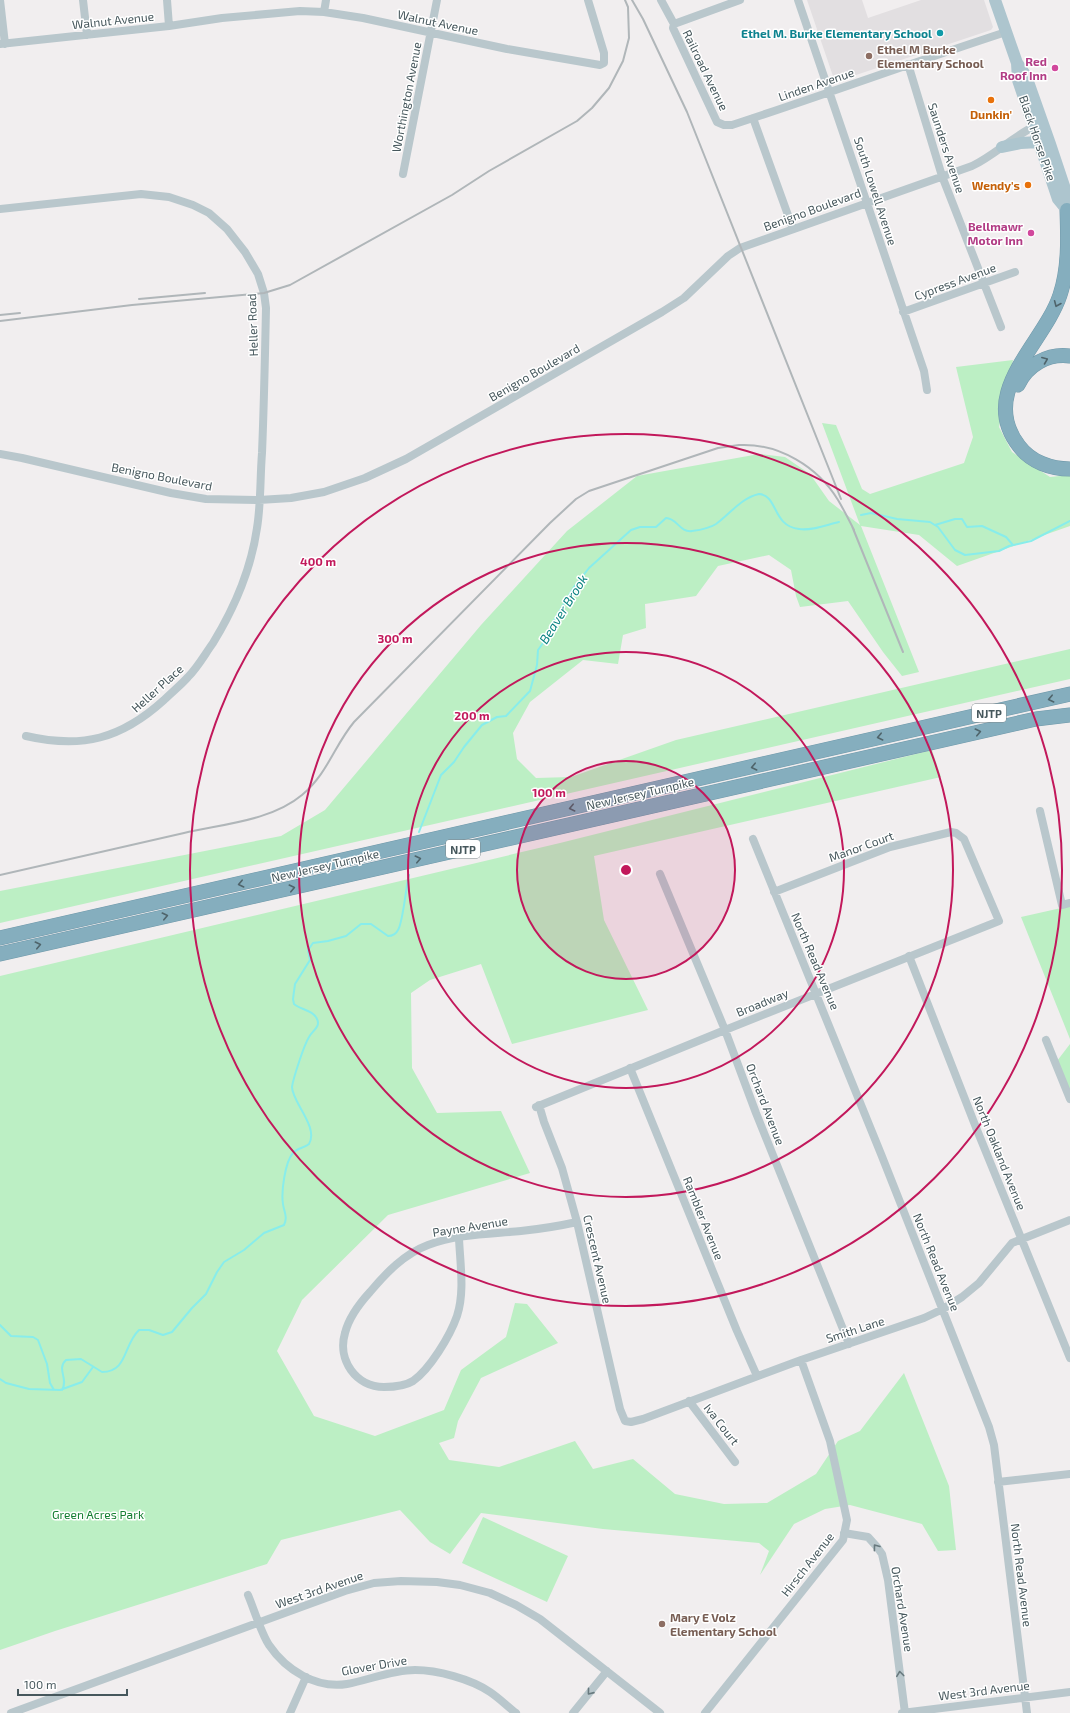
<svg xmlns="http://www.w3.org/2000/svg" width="1070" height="1713" font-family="'Exo 2',sans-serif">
  <rect width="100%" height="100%" fill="#f1eeef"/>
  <path fill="#e2dfe1" d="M 807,0 L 862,0 L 868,18 L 921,0 L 984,0 L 993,27 L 991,30 L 835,82 Z"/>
  <path fill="#bcefc4" d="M 1013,360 L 999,427 L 1012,452 L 1050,477 L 1070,475 L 1070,526 L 957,566 L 919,535 L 861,526 L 919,672 L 902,676 L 883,652 L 848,601 L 800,607 L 796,596 L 791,570 L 769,555 L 718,566 L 696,596 L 645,604 L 646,628 L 623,635 L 618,664 L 583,660 L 530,702 L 513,733 L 517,759 L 536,778 L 571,777 L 676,740 L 1070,649 L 1070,679 L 0,923 L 0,891 L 281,836 L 325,810 L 481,625 L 567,531 L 637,476 L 759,454 L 785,457 L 810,474 L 829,501 L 860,525 L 822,423 L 836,425 L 862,489 L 870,494 L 964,463 L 973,437 L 956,367 Z
    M 932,750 L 941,777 L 594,856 L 604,920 L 648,1010 L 512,1044 L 481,964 L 430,980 L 411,993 L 412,1068 L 437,1113 L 501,1111 L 530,1173 L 388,1215 L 302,1300 L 277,1351 L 314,1416 L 375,1436 L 444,1410 L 461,1370 L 506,1337 L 515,1303 L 527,1304 L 558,1343 L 481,1378 L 458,1421 L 454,1438 L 439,1443 L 449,1460 L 499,1467 L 575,1441 L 593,1469 L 633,1459 L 675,1494 L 724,1504 L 767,1503 L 816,1474 L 838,1441 L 860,1431 L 904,1373 L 949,1486 L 956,1550 L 938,1551 L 922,1524 L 850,1505 L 825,1509 L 794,1524 L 760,1575 L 769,1551 L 759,1543 L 603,1529 L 481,1513 L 450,1554 L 430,1542 L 400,1510 L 281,1540 L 267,1564 L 55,1631 L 0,1650 L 0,976 L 560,843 Z
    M 1070,906 L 1070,1039 L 1021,917 Z
    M 1070,1044 L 1070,1092 L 1057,1061 Z
    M 483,1517 L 568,1556 L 547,1602 L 462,1563 Z"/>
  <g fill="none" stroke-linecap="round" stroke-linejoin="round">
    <path stroke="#88edeb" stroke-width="2" d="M 861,515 L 871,513 L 897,519 L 930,522 L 938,527 L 955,550 L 965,555 L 999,551 L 1009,546 L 1031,541 L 1070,521
      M 935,525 L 955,519 L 962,519 L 967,527 L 982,526 L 1006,537 L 1013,545
      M 419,832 L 441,775 L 454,762 L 464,747 L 482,725 L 497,717 L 506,716 L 530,691 L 537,665 L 538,650 L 546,639 L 550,627 L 574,587 L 589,568 L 631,530 L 640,527 L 656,527 L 666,518 C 677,518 680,533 692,531 C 700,530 710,528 716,524 C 730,514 741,498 759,494 C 778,495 772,526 799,529 C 812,531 826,525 839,522
      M 0,1325 L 11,1336 L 33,1337 L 38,1340 L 47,1364 L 50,1383 L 54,1390
      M 0,1379 L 6,1383 L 29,1389 L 60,1390 L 82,1382 L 93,1367
      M 62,1390 C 69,1379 56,1369 66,1360 L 81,1359 L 102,1372 C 128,1372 123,1345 139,1330 L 149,1330 L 163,1335 L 172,1332 L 192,1308 L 206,1294 L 217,1272 L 224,1262 L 244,1250 L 264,1233 L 284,1225 C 288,1217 284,1212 283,1204 C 281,1192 285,1162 293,1153 C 297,1148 304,1148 309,1144 C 319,1127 292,1102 292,1087 C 293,1079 304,1045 309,1037 C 312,1031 321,1027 317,1019 C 313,1010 301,1010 294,1004 L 293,999 L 295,984 L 310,960 L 308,950 L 313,943 L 328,941 L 346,936 L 361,924 L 371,924 L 388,936 C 392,936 396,934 398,930 C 403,923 406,886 409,875"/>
    <g stroke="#7099aa" stroke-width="15">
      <path id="highway" d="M 1067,210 C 1068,239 1069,268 1060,295 C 1044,344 977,392 1019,446 C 1031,462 1051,469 1070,469
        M 1018,385 C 1027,365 1048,353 1070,356
        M 0,938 L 1070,694
        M 0,954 L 1036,719 L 1070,715"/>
    </g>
    <path stroke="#b9c7cc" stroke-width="8" d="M 0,0 L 5,44
      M 83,0 L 87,35
      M 167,0 L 169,26
      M 661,0 L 674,24 L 673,28 L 717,122 L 724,125 L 732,125 C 824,95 914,62 1006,32
      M 798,0 L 924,371 L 927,390
      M 324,12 L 326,0
      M 674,24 L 740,0
      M 0,44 L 169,26 L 222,18 L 300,11 L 324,12 L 363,18 L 507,49 L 600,65 L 604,63 L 604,53 L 588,0
      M 908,64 L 942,176 L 1001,327
      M 753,118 L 793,229
      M 403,174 L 437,0
      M 0,209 L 141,194 L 169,197 L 193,205 L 209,213 L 227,229 L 245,252 L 258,274 L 264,293 L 266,308 C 265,357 264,405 262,453 C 260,478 261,504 257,528 C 251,570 235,607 213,643 C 205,654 198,667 188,677 C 181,685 172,692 164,700 C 121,739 82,749 26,736
      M 903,312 L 1015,272
      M 0,454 L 22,458 L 171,493 L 206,499 L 259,500 L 291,498 L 324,492 L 365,478 L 406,459 L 662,312 L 684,298 L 728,256 L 740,248 L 972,166 C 995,155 1013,136 1037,125
      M 1040,811 L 1062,905 L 1070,903
      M 753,839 L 881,1154 L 989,1427 L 994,1445 L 1027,1713
      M 660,874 L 725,1030 L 756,1113 L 849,1344
      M 909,956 L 977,1130 L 1070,1358
      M 1046,1040 L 1070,1099
      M 630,1068 L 737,1331 L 757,1376
      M 539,1105 L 544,1122 L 562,1168 L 577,1222 L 620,1409 L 625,1421 L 631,1422 L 643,1419 L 801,1360 L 924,1318 L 943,1309 L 962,1297 L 979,1283 L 1012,1243 L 1070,1220
      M 536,1107 L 725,1030 L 999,921 L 964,839 L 956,833 L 951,832 L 890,847 L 774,892
      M 459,1238 C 460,1263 465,1292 457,1316 C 450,1336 430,1369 413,1381 C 405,1386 393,1387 384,1387 C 356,1387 337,1360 345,1333 C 349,1317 359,1304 370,1292 C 386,1273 404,1254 428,1245 C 457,1234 491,1234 521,1231 C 540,1229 559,1226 577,1222
      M 689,1401 L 735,1462
      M 998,1482 L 1070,1474
      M 844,1533 L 868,1537 L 877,1547 L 882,1554 L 888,1580 L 905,1713
      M 248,1595 C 254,1609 261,1633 269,1645 C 286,1670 316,1689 347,1684 C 369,1680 392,1670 415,1670 C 437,1670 471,1679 490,1692 C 499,1698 507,1706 516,1713
      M 11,1713 L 345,1591 L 374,1583 L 401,1581 L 437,1582 L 460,1585 L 490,1593 L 516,1605 L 540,1619 L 660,1713
      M 290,1713 L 306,1677
      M 573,1713 L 607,1671
      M 705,1713 L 843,1540 L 847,1520 L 830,1441 L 801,1360
      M 902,1713 L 1070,1692"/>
    <path stroke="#adc5ce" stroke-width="12" d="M 995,0 L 1017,63 L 1018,80 L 1046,163 L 1058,199 L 1067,210 L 1070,218
      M 1017,63 L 1026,76 L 1050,144 L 1067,195 L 1067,210
      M 1002,147 L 1021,143 L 1039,142"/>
    <use href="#highway" stroke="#85aebe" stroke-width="14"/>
    <path stroke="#b0b6b9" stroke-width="2" d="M 632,0 L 643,19 L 687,112 L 841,499
      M 139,299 L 205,293
      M 0,315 L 20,313
      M 0,321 L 132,305 L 264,293 L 290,285 L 452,195 L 489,171 L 577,121 L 592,108 L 609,88 L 623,61 L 629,38 L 628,7 L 625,0
      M 852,526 L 903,652
      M 0,875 C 61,861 122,847 184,833 C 222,824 271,821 302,795 C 328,773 334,746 354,722 L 550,523 L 576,499 L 589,491 L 718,448 C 725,447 732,446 739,445 C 779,443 818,467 838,500 C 844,510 849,520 854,530"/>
  </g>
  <defs><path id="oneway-chevron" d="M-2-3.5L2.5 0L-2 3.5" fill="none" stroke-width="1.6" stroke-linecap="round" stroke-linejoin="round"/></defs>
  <g stroke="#4f646b">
    <use href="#oneway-chevron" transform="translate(1057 304) rotate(113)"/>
    <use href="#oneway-chevron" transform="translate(1045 360) rotate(-22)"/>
    <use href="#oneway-chevron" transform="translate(1051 699) rotate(167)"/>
    <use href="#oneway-chevron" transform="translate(978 732) rotate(-13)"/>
    <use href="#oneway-chevron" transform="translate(880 737) rotate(167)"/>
    <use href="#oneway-chevron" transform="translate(754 767) rotate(167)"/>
    <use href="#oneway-chevron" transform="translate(572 808) rotate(167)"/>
    <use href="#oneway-chevron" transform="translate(418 859) rotate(-13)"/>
    <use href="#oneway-chevron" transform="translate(241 884) rotate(167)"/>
    <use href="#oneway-chevron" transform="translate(292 888) rotate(-13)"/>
    <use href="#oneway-chevron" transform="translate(165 916) rotate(-13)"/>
    <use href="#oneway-chevron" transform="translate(38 945) rotate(-13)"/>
  </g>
  <g stroke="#68797e">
    <use href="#oneway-chevron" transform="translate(876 1547) rotate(-127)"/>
    <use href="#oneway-chevron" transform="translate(900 1674) rotate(-97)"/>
    <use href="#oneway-chevron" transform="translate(590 1692) rotate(129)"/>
  </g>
  <circle cx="626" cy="870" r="109" fill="#c2185b" fill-opacity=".12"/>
  <g fill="none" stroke="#c2185b" stroke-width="2">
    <circle cx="626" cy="870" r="109"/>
    <circle cx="626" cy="870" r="218"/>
    <circle cx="626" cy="870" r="327"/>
    <circle cx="626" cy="870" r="436"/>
  </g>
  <circle fill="#0f9aa8" stroke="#fff" stroke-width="1.5" cx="940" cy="33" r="4"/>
  <g fill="#8d6e63" stroke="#fff" stroke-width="1.5">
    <circle cx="869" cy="56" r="4"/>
    <circle cx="662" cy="1624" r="4"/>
  </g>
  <g fill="#d1479c" stroke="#fff" stroke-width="1.5">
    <circle cx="1055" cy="68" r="4"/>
    <circle cx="1031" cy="233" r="4"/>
  </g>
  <g fill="#e8710a" stroke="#fff" stroke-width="1.5">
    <circle cx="991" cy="100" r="4"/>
    <circle cx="1028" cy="185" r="4"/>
  </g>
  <g text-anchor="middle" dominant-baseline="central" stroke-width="3" stroke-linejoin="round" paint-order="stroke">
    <g fill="#fff" stroke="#7e898d" stroke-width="1">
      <rect x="972" y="704" width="34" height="18" rx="3"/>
      <rect x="446" y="840" width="34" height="18" rx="3"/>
    </g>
    <g font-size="11" font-weight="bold" fill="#46575c">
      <text x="989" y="713">NJTP</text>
      <text x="463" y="849">NJTP</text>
    </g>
    <g font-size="12" fill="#46575c" stroke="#fff">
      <text transform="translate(113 20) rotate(-6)">Walnut Avenue</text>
      <text transform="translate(438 22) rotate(12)">Walnut Avenue</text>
      <text transform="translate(706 70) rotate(64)">Railroad Avenue</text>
      <text transform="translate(816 84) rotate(-19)">Linden Avenue</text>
      <text transform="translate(406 97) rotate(-79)">Worthington Avenue</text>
      <text transform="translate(1038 138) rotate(71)">Black Horse Pike</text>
      <text transform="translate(947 148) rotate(72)">Saunders Avenue</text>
      <text transform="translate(876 191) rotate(72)">South Lowell Avenue</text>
      <text transform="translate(812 209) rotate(-20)">Benigno Boulevard</text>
      <text transform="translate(955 281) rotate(-20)">Cypress Avenue</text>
      <text transform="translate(252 325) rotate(-92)">Heller Road</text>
      <text transform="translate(534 372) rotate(-30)">Benigno Boulevard</text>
      <text transform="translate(162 476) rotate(11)">Benigno Boulevard</text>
      <text transform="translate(157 688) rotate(-42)">Heller Place</text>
      <text transform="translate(640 793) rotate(-13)">New Jersey Turnpike</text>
      <text transform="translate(861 846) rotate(-20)">Manor Court</text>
      <text transform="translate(325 865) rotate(-13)">New Jersey Turnpike</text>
      <text transform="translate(816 961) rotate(67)">North Read Avenue</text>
      <text transform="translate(762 1002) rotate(-22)">Broadway</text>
      <text transform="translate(766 1104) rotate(69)">Orchard Avenue</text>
      <text transform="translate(1000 1153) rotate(68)">North Oakland Avenue</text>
      <text transform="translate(704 1218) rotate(68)">Rambler Avenue</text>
      <text transform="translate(470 1226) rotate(-9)">Payne Avenue</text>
      <text transform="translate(598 1259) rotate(77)">Crescent Avenue</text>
      <text transform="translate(937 1262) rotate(68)">North Read Avenue</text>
      <text transform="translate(855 1329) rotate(-18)">Smith Lane</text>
      <text transform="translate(722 1424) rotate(52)">Iva Court</text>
      <text transform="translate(807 1564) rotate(-52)">Hirsch Avenue</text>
      <text transform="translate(1022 1575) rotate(83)">North Read Avenue</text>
      <text transform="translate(319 1589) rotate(-19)">West 3rd Avenue</text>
      <text transform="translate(903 1609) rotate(81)">Orchard Avenue</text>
      <text transform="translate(374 1665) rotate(-10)">Glover Drive</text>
      <text transform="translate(984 1690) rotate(-7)">West 3rd Avenue</text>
    </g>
    <g font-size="12" font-weight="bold" fill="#0d838f" stroke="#fff" text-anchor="end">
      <text x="932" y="33">Ethel M. Burke Elementary School</text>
    </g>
    <g font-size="12" font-weight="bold" fill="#785e54" stroke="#fff" text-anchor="start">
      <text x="877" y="49">Ethel M Burke<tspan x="877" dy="14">Elementary School</tspan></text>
      <text x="670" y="1617">Mary E Volz<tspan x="670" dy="14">Elementary School</tspan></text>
    </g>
    <g font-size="12" font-weight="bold" fill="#b23c85" stroke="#fff" text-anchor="end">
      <text x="1047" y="61">Red<tspan x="1047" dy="14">Roof Inn</tspan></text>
      <text x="1023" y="226">Bellmawr<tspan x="1023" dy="14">Motor Inn</tspan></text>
    </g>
    <g font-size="12" font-weight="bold" fill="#c56008" stroke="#fff">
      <text x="991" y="114">Dunkin'</text>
      <text x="1020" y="185" text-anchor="end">Wendy's</text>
    </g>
    <g font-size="12" fill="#157f32" stroke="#fff">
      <text x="98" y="1514">Green Acres Park</text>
    </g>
    <g font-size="13" font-style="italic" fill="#0c8482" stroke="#fff">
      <text transform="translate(563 609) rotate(-58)">Beaver Brook</text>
    </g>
  </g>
  <circle cx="626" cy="870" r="6" fill="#c2185b" stroke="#fff" stroke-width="2"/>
  <g font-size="12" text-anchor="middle" font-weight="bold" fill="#c2185b" stroke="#fff" stroke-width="3" stroke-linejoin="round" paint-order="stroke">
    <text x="318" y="566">400 m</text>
    <text x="395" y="643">300 m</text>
    <text x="472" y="720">200 m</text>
    <text x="549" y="797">100 m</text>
  </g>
  <path d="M18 1689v6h109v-6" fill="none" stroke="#46575c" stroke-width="2"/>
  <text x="24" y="1689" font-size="12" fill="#46575c" stroke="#ffffff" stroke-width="3" paint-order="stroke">100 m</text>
</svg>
